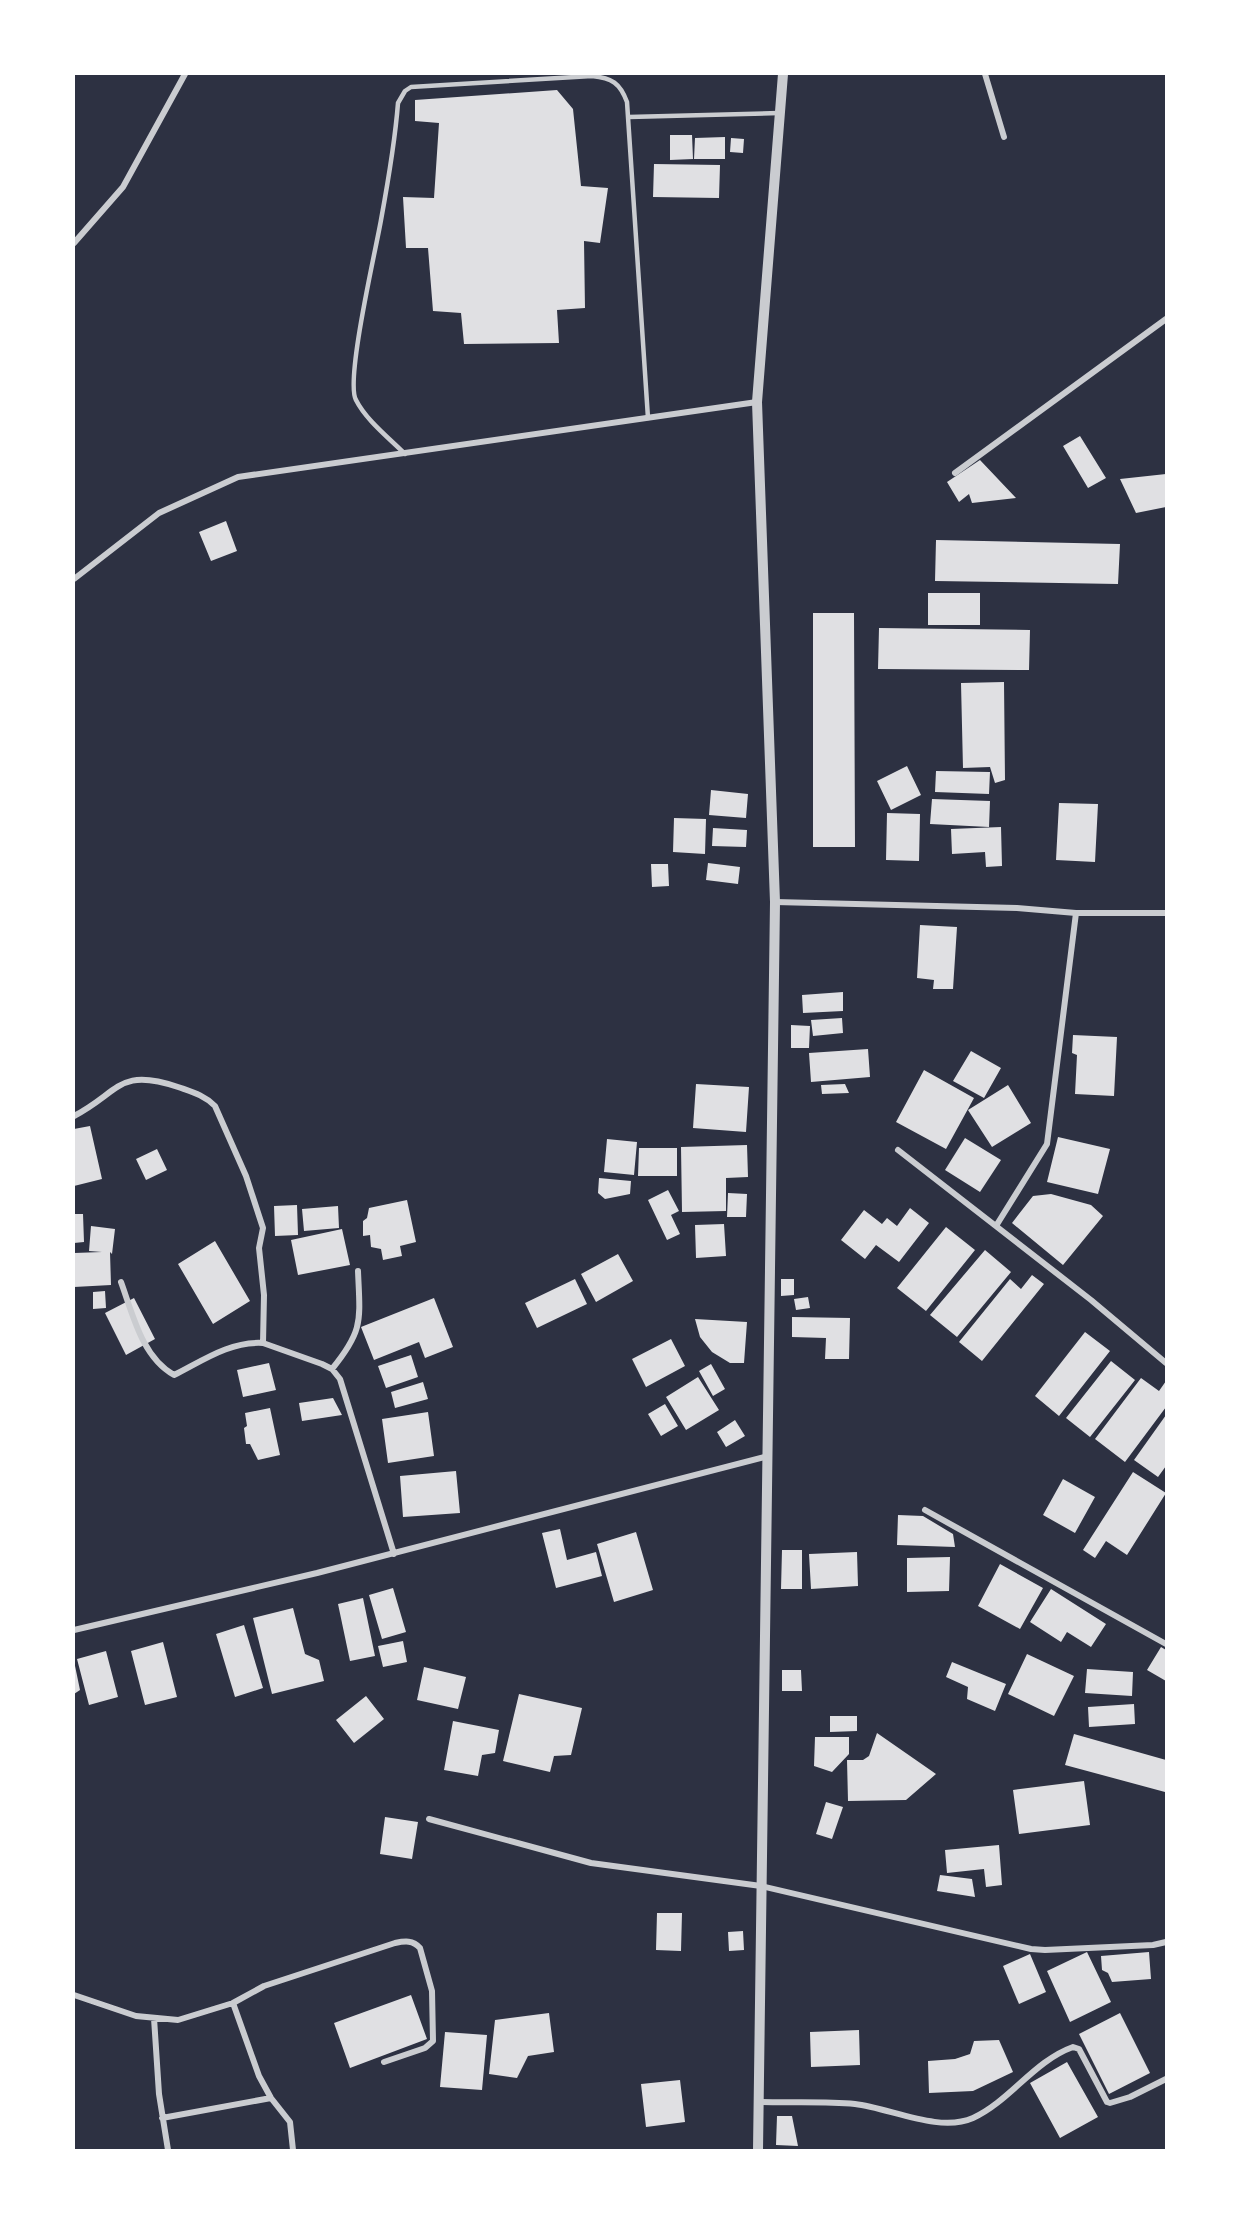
<svg xmlns="http://www.w3.org/2000/svg" width="1240" height="2224" font-family="Mulish,sans-serif">
  <rect width="100%" height="100%" fill="#2d3142"/>
  <path fill="#e0e0e3" d="M 557,90 L 573,109 L 581,186 L 608,188 L 600,243 L 584,241 L 585,308 L 557,310 L 559,343 L 464,344 L 461,313 L 433,311 L 428,248 L 406,248 L 403,197 L 434,198 L 439,123 L 415,121 L 415,100 Z
    M 670,135 L 692,135 L 693,159 L 670,160 Z
    M 725,137 L 725,159 L 694,159 L 695,138 Z
    M 731,138 L 744,139 L 743,153 L 730,152 Z
    M 654,164 L 720,165 L 719,198 L 653,197 Z
    M 1080,436 L 1106,478 L 1088,488 L 1063,446 Z
    M 980,460 L 1016,498 L 972,503 L 969,494 L 959,502 L 947,482 Z
    M 1166,474 L 1166,507 L 1136,513 L 1120,479 Z
    M 226,521 L 237,551 L 211,561 L 199,532 Z
    M 936,540 L 1120,544 L 1118,584 L 935,581 Z
    M 928,593 L 980,593 L 980,625 L 928,625 Z
    M 813,613 L 854,613 L 855,847 L 813,847 Z
    M 879,628 L 1030,630 L 1029,670 L 878,669 Z
    M 1004,682 L 1005,780 L 995,783 L 990,767 L 963,768 L 961,683 Z
    M 907,766 L 921,795 L 891,810 L 877,781 Z
    M 936,771 L 990,772 L 989,794 L 935,792 Z
    M 711,790 L 748,794 L 746,818 L 709,815 Z
    M 932,799 L 990,801 L 989,827 L 930,824 Z
    M 1059,803 L 1098,804 L 1095,862 L 1056,860 Z
    M 887,813 L 920,814 L 919,861 L 886,860 Z
    M 674,818 L 706,819 L 705,854 L 673,852 Z
    M 1001,827 L 1002,866 L 986,867 L 985,852 L 952,854 L 951,829 Z
    M 713,828 L 747,830 L 746,847 L 712,846 Z
    M 708,863 L 740,867 L 738,884 L 706,880 Z
    M 651,864 L 668,864 L 669,886 L 652,887 Z
    M 920,925 L 957,927 L 953,989 L 933,989 L 934,980 L 917,978 Z
    M 843,992 L 843,1011 L 803,1013 L 802,995 Z
    M 842,1018 L 843,1033 L 813,1036 L 811,1020 Z
    M 791,1025 L 810,1026 L 809,1048 L 791,1048 Z
    M 1073,1035 L 1117,1037 L 1114,1096 L 1075,1094 L 1077,1055 L 1072,1053 Z
    M 868,1049 L 870,1077 L 811,1082 L 809,1053 Z
    M 971,1051 L 1001,1068 L 984,1098 L 953,1081 Z
    M 924,1070 L 974,1098 L 946,1149 L 896,1122 Z
    M 696,1084 L 749,1087 L 746,1132 L 693,1128 Z
    M 845,1084 L 849,1093 L 822,1094 L 821,1085 Z
    M 1008,1085 L 1031,1123 L 992,1147 L 968,1110 Z
    M 90,1126 L 102,1179 L 74,1186 L 74,1129 Z
    M 1058,1137 L 1110,1149 L 1098,1194 L 1047,1182 Z
    M 965,1138 L 1001,1160 L 980,1192 L 945,1170 Z
    M 607,1139 L 637,1142 L 634,1175 L 604,1172 Z
    M 747,1145 L 748,1177 L 726,1178 L 726,1211 L 682,1212 L 681,1147 Z
    M 639,1148 L 677,1148 L 677,1176 L 638,1176 Z
    M 157,1149 L 167,1170 L 146,1180 L 136,1159 Z
    M 599,1178 L 631,1181 L 630,1194 L 605,1199 L 598,1193 Z
    M 668,1190 L 679,1211 L 671,1215 L 680,1234 L 667,1240 L 648,1200 Z
    M 728,1193 L 747,1194 L 746,1217 L 727,1217 Z
    M 1051,1194 L 1091,1205 L 1103,1216 L 1063,1265 L 1012,1223 L 1033,1196 Z
    M 407,1200 L 416,1242 L 400,1246 L 402,1256 L 383,1260 L 381,1249 L 371,1247 L 370,1235 L 363,1236 L 363,1221 L 367,1218 L 369,1208 Z
    M 297,1205 L 298,1235 L 275,1236 L 274,1206 Z
    M 338,1206 L 339,1228 L 304,1231 L 302,1209 Z
    M 910,1208 L 929,1223 L 899,1262 L 876,1245 L 865,1259 L 841,1240 L 864,1210 L 882,1224 L 887,1218 L 897,1226 Z
    M 74,1214 L 83,1214 L 84,1242 L 74,1243 Z
    M 724,1224 L 726,1256 L 696,1258 L 695,1225 Z
    M 91,1226 L 115,1229 L 112,1254 L 110,1252 L 111,1285 L 74,1287 L 74,1253 L 102,1252 L 89,1251 Z
    M 946,1227 L 975,1250 L 926,1311 L 897,1288 Z
    M 342,1229 L 350,1265 L 298,1275 L 291,1240 Z
    M 215,1241 L 250,1301 L 213,1324 L 178,1264 Z
    M 985,1250 L 1011,1272 L 957,1337 L 930,1315 Z
    M 618,1254 L 633,1281 L 596,1302 L 581,1274 Z
    M 1032,1275 L 1044,1284 L 982,1361 L 959,1342 L 1010,1279 L 1021,1289 Z
    M 575,1279 L 587,1304 L 537,1328 L 525,1303 Z
    M 781,1279 L 794,1279 L 794,1295 L 781,1296 Z
    M 105,1291 L 106,1308 L 93,1309 L 93,1292 Z
    M 808,1297 L 810,1308 L 796,1310 L 794,1299 Z
    M 134,1298 L 155,1339 L 126,1355 L 105,1313 Z
    M 434,1298 L 453,1347 L 425,1358 L 419,1342 L 374,1360 L 361,1327 Z
    M 792,1317 L 850,1318 L 849,1359 L 825,1359 L 826,1338 L 792,1337 Z
    M 695,1319 L 747,1322 L 744,1363 L 730,1363 L 712,1352 L 700,1337 Z
    M 1085,1332 L 1110,1351 L 1059,1416 L 1035,1396 Z
    M 671,1339 L 685,1366 L 646,1387 L 632,1359 Z
    M 411,1355 L 418,1377 L 386,1388 L 378,1366 Z
    M 1111,1361 L 1135,1380 L 1090,1437 L 1066,1418 Z
    M 269,1363 L 276,1390 L 243,1397 L 237,1370 Z
    M 711,1364 L 725,1389 L 713,1396 L 699,1371 Z
    M 698,1377 L 719,1410 L 686,1430 L 666,1397 Z
    M 1141,1378 L 1159,1391 L 1166,1381 L 1166,1407 L 1125,1462 L 1095,1439 Z
    M 423,1382 L 428,1399 L 395,1408 L 391,1392 Z
    M 333,1398 L 342,1415 L 302,1421 L 299,1403 Z
    M 665,1404 L 678,1426 L 661,1436 L 648,1414 Z
    M 270,1408 L 280,1455 L 258,1460 L 250,1444 L 246,1444 L 244,1428 L 247,1426 L 245,1413 Z
    M 428,1412 L 434,1456 L 388,1463 L 382,1419 Z
    M 1166,1415 L 1166,1466 L 1158,1477 L 1134,1460 Z
    M 735,1420 L 745,1436 L 726,1447 L 717,1432 Z
    M 456,1471 L 460,1513 L 403,1517 L 400,1476 Z
    M 1133,1472 L 1166,1493 L 1127,1555 L 1106,1541 L 1095,1558 L 1083,1550 Z
    M 1063,1479 L 1095,1497 L 1075,1533 L 1043,1515 Z
    M 898,1515 L 923,1516 L 953,1534 L 955,1547 L 897,1545 Z
    M 560,1529 L 567,1560 L 596,1552 L 602,1576 L 556,1588 L 542,1533 Z
    M 636,1532 L 653,1590 L 614,1602 L 597,1544 Z
    M 782,1550 L 802,1550 L 802,1589 L 781,1589 Z
    M 857,1552 L 858,1586 L 811,1589 L 809,1554 Z
    M 950,1557 L 949,1591 L 907,1592 L 907,1558 Z
    M 1000,1564 L 1043,1588 L 1020,1629 L 978,1606 Z
    M 393,1588 L 406,1632 L 382,1639 L 369,1595 Z
    M 1051,1589 L 1106,1624 L 1091,1647 L 1067,1632 L 1061,1642 L 1030,1622 Z
    M 363,1598 L 375,1656 L 350,1661 L 338,1604 Z
    M 293,1608 L 305,1654 L 319,1660 L 324,1681 L 272,1694 L 253,1618 Z
    M 244,1625 L 263,1688 L 235,1697 L 216,1634 Z
    M 403,1641 L 407,1662 L 383,1667 L 378,1646 Z
    M 163,1642 L 177,1697 L 145,1705 L 131,1651 Z
    M 1161,1647 L 1166,1650 L 1166,1681 L 1147,1670 Z
    M 106,1651 L 118,1697 L 89,1705 L 77,1659 Z
    M 1027,1654 L 1074,1676 L 1054,1716 L 1008,1694 Z
    M 74,1661 L 80,1690 L 74,1694 Z
    M 952,1662 L 1006,1684 L 995,1711 L 967,1699 L 968,1687 L 946,1677 Z
    M 424,1667 L 466,1677 L 458,1709 L 417,1700 Z
    M 1087,1669 L 1133,1672 L 1132,1696 L 1085,1693 Z
    M 782,1670 L 801,1670 L 802,1691 L 782,1691 Z
    M 519,1694 L 582,1708 L 571,1755 L 554,1756 L 550,1772 L 503,1761 Z
    M 366,1696 L 384,1719 L 354,1743 L 336,1720 Z
    M 1134,1704 L 1135,1724 L 1089,1727 L 1088,1707 Z
    M 830,1716 L 857,1716 L 857,1731 L 830,1732 Z
    M 453,1721 L 499,1730 L 495,1753 L 482,1755 L 478,1776 L 444,1770 Z
    M 877,1733 L 936,1774 L 906,1800 L 848,1801 L 847,1760 L 863,1760 L 869,1756 Z
    M 1074,1734 L 1166,1760 L 1165,1792 L 1065,1765 Z
    M 815,1737 L 849,1737 L 849,1754 L 832,1772 L 814,1766 Z
    M 1084,1781 L 1090,1825 L 1019,1834 L 1013,1790 Z
    M 826,1802 L 843,1807 L 832,1839 L 816,1834 Z
    M 385,1817 L 418,1822 L 412,1859 L 380,1854 Z
    M 999,1845 L 1002,1885 L 986,1887 L 984,1869 L 947,1873 L 945,1850 Z
    M 940,1875 L 972,1879 L 975,1897 L 937,1891 Z
    M 657,1913 L 682,1913 L 681,1951 L 656,1950 Z
    M 743,1931 L 744,1950 L 729,1951 L 728,1932 Z
    M 1087,1952 L 1111,2002 L 1070,2022 L 1047,1971 Z
    M 1149,1952 L 1151,1979 L 1112,1982 L 1108,1973 L 1102,1970 L 1101,1956 Z
    M 1030,1954 L 1046,1992 L 1019,2004 L 1003,1966 Z
    M 411,1995 L 427,2039 L 350,2068 L 334,2023 Z
    M 549,2013 L 554,2052 L 528,2056 L 517,2078 L 489,2074 L 495,2020 Z
    M 1120,2013 L 1150,2073 L 1109,2094 L 1079,2034 Z
    M 859,2030 L 860,2065 L 811,2067 L 810,2032 Z
    M 445,2032 L 487,2035 L 482,2090 L 440,2087 Z
    M 999,2040 L 1013,2072 L 973,2091 L 929,2093 L 928,2061 L 955,2059 L 970,2054 L 974,2041 Z
    M 1067,2062 L 1098,2117 L 1060,2138 L 1030,2083 Z
    M 680,2080 L 685,2122 L 646,2127 L 641,2084 Z
    M 777,2116 L 792,2116 L 798,2146 L 776,2145 Z"/>
  <g fill="none" stroke-linecap="round" stroke-linejoin="round">
    <path stroke="#caccd0" stroke-width="4.5" d="M 629,117 L 779,113
      M 405,454 C 389,438 366,420 356,400 C 345,381 376,249 381,220 C 388,182 395,142 398,103 L 405,91 L 411,87 L 592,76 C 612,78 620,83 627,102 L 648,418"/>
    <path stroke="#caccd0" stroke-width="6" d="M 985,74 L 1004,137
      M 74,243 L 123,187 L 185,74
      M 955,473 L 1166,319
      M 74,579 L 159,513 L 238,477 L 757,402
      M 775,902 L 1017,908 L 1076,913 L 1166,913
      M 74,1116 C 120,1092 118,1067 178,1087 C 192,1092 204,1095 215,1106 L 246,1176 L 263,1228 L 259,1248 L 264,1295 L 263,1343
      M 898,1150 L 1091,1300 L 1166,1363
      M 996,1226 L 1047,1144 L 1076,913
      M 121,1282 C 133,1315 142,1357 174,1375 C 202,1361 230,1341 263,1343 L 322,1364 L 332,1369 L 340,1379 L 394,1554
      M 332,1369 C 364,1330 360,1320 358,1271
      M 925,1510 L 1166,1644
      M 74,1630 L 317,1573 L 768,1456
      M 429,1819 L 591,1863 L 761,1886 L 1031,1949 L 1045,1950 L 1153,1945 L 1166,1942
      M 74,1995 L 136,2016 L 178,2020 L 233,2003 L 259,2076 L 271,2098 L 290,2122 L 293,2150
      M 233,2003 L 264,1986 L 395,1943 C 405,1941 413,1940 420,1948 L 432,1991 L 433,2041 L 425,2048 L 384,2062
      M 154,2018 L 159,2094 L 168,2150
      M 759,2102 C 791,2103 824,2101 855,2104 C 890,2108 939,2133 973,2118 C 1010,2101 1034,2061 1073,2047 L 1079,2049 L 1107,2102 L 1110,2103 L 1130,2097 L 1166,2079
      M 162,2118 L 271,2098"/>
    <path stroke="#caccd0" stroke-width="10" d="M 758,2150 L 775,902 L 757,402 L 783,74"/>
  </g>
  <rect width="1240" height="2224" fill="none" stroke="#ffffff" stroke-width="150"/>
</svg>
